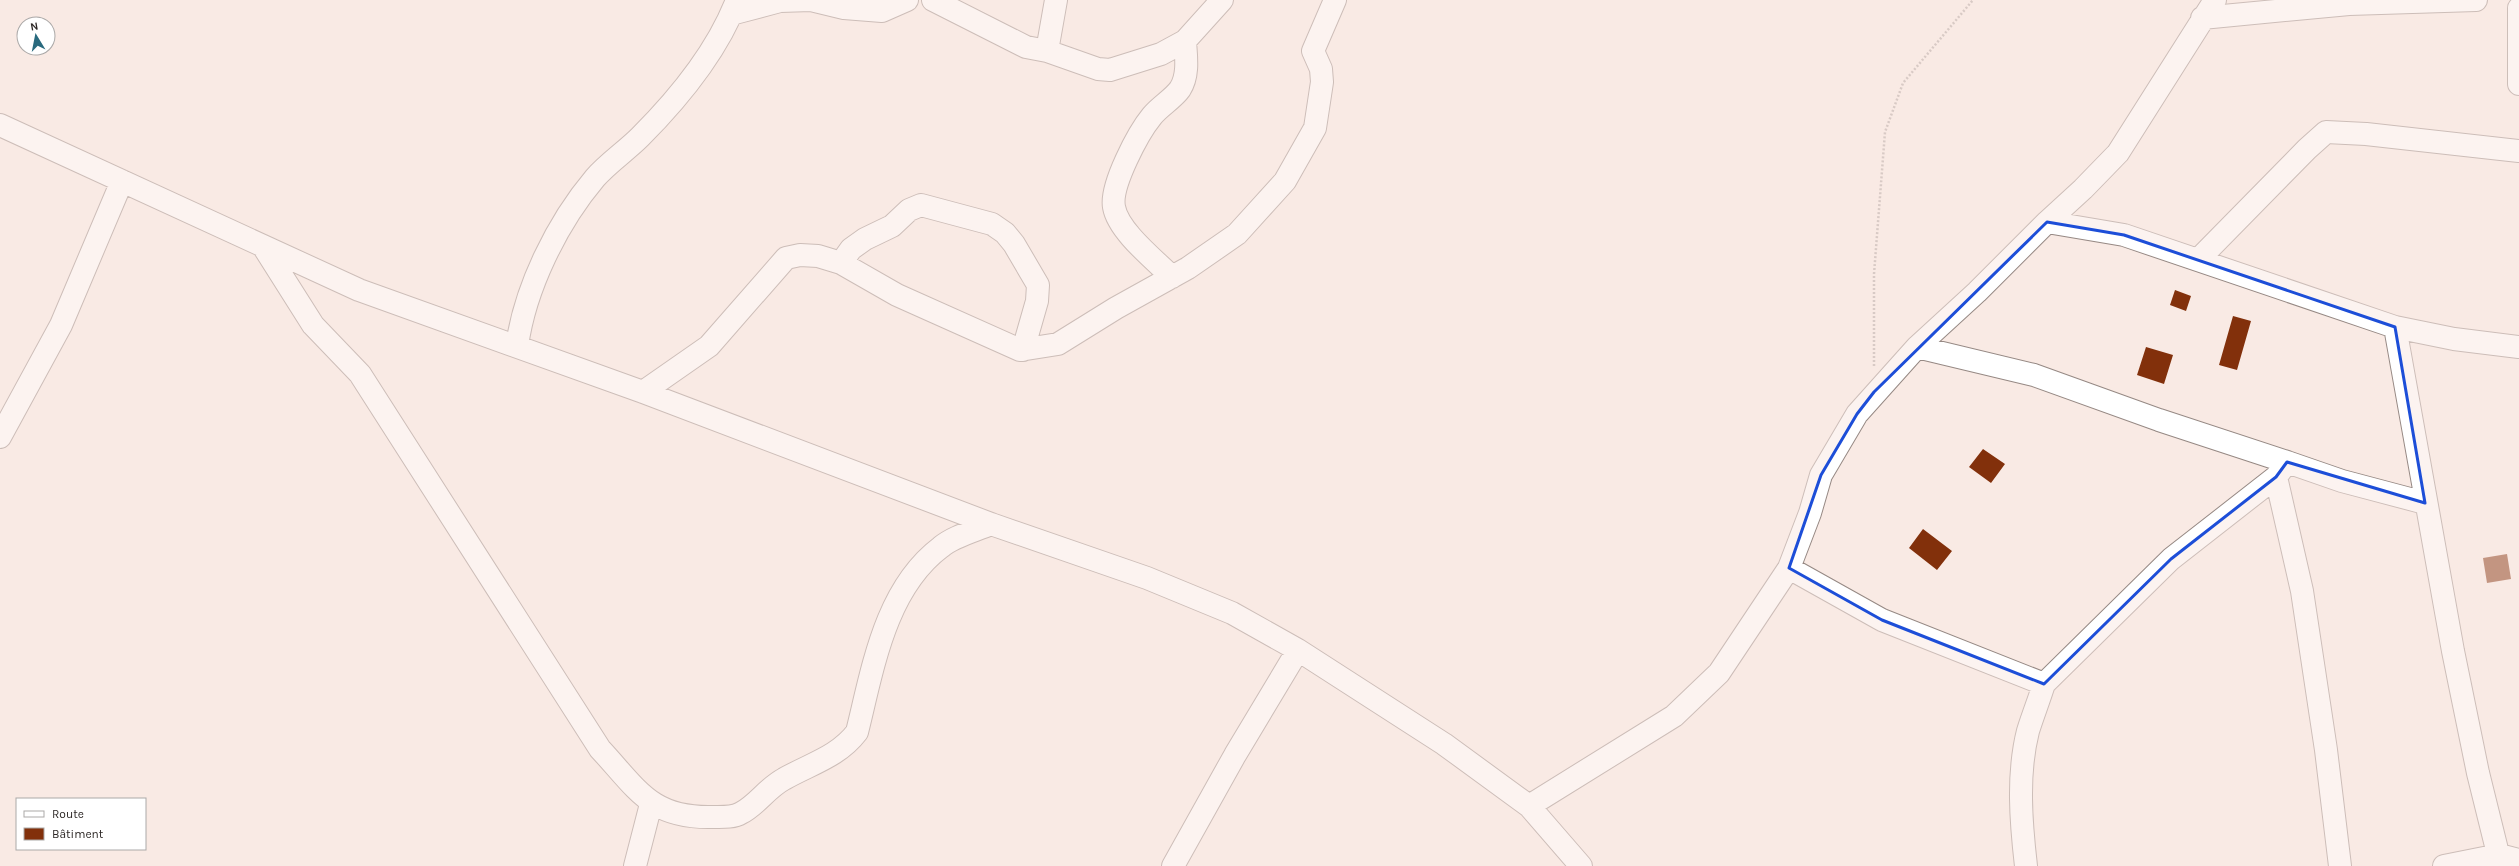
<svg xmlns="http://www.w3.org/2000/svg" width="2519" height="866" font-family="Karla,sans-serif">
  <rect width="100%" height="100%" fill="#f9eae4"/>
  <path fill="#82300b" d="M 2175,290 L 2191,296 L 2186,311 L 2170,305 Z
    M 2233,316 L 2251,321 L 2237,370 L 2219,365 Z
    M 2146,347 L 2173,355 L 2164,384 L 2137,375 Z
    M 1983,449 L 2005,464 L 1991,483 L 1969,467 Z
    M 1923,529 L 1952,551 L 1937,570 L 1909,548 Z
    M 2507,554 L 2511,579 L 2487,583 L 2483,558 Z"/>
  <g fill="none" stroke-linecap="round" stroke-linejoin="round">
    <g stroke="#968984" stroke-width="24">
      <path id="minor" d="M 933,0 L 1026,47 L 1047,51 L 1098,69 L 1110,70 L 1161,54 L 1185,41 L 1222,0
        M 2519,8 L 2519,84
        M 731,14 L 780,1 L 811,0 L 844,8 L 882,11 L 907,0
        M 2202,18 L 2349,4 L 2476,0
        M 1047,51 L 1056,0
        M 0,125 L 359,290 L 643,392 L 991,524 L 1147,578 L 1232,613 L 1298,650 L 1444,744 L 1529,806 L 1581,866
        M 2047,222 L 2124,235 L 2395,327
        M 263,246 L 313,325 L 360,374 L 600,749 C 638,790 651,818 711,817 C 721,817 733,818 741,813 C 757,805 767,788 784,779 C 810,764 838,757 857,732 C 873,668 885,589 941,547 C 954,536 975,531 991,524
        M 2198,260 L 2307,149 L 2326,132 L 2366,134 L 2519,151
        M 841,263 L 851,249 L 865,239 L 892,226 L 909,210 L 921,205 L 992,224 L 1005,233 L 1014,244 L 1038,285 L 1037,301 L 1023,350
        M 1172,277 C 1155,260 1118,231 1114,207 C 1110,186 1138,133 1152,116 C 1160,106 1173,99 1180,89 C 1189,75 1186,56 1185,41
        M 517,346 C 525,288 557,223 595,178 C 608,163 626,151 640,137 C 679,98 717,52 737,0
        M 1917,347 L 1977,292 L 2047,222 L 2083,189 L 2118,153 L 2215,0
        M 643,392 L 709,346 L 786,258 L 800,255 L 818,256 L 841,263 L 897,295 L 1020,350 L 1058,344 L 1116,308 L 1188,268 L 1237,234 L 1285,181 L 1315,128 L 1322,82 L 1321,69 L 1313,51 L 1335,0
        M 0,437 L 61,325 L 122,181
        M 2276,477 L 2302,591 L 2326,750 L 2340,866
        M 1789,568 L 1882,620 L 2044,684 C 2039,700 2033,715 2028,731 C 2017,774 2021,823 2026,866
        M 2044,684 L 2171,559 L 2276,477 L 2287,462 L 2342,481 L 2425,503
        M 1529,806 L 1674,716 L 1719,673 L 1789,568 L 1810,513 L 1821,475 L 1857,414 L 1917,347 L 2034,375 L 2159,420 L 2287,462
        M 635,866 L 651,804
        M 1173,866 L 1235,755 L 1298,650
        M 2444,866 L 2499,855 L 2519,860
        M 2501,866 L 2478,773 L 2453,651 L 2395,327 L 2454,339 L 2519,347"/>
    </g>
    <path stroke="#b0a5a0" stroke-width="2.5" stroke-dasharray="2 2" stroke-linecap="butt" d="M 1874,366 L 1874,274 L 1885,132 L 1903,83 L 1973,0"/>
    <use href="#minor" stroke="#fff" stroke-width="22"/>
  </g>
  <path d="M0 0H2519V866H0ZM 2047,222 L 2124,235 L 2395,327 L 2425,503 L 2287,462 L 2276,477 L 2171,559 L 2044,684 L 1882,620 L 1789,568 L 1821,475 L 1857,414 L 1874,392 Z" fill="#f9eae4" fill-opacity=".55" fill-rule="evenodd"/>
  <path fill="none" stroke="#1d4ed8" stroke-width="3" stroke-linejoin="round" d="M 2047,222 L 2124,235 L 2395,327 L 2425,503 L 2287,462 L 2276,477 L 2171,559 L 2044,684 L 1882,620 L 1789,568 L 1821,475 L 1857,414 L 1874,392 Z"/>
  <rect x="16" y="798" width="130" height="52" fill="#ffffff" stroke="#aba9a8"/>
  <rect x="24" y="811" width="20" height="6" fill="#ffffff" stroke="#aba9a8"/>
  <text x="52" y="818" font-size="12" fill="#2c2725">Route</text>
  <rect x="24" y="828" width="20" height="12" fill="#82300b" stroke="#aba9a8"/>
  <text x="52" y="838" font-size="12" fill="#2c2725">Bâtiment</text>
  <g transform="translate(36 36) rotate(350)"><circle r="19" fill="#ffffff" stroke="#aba9a8"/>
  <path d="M0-3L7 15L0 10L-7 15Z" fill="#296a7e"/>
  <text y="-6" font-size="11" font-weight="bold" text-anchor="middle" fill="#2c2725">N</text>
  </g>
</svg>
